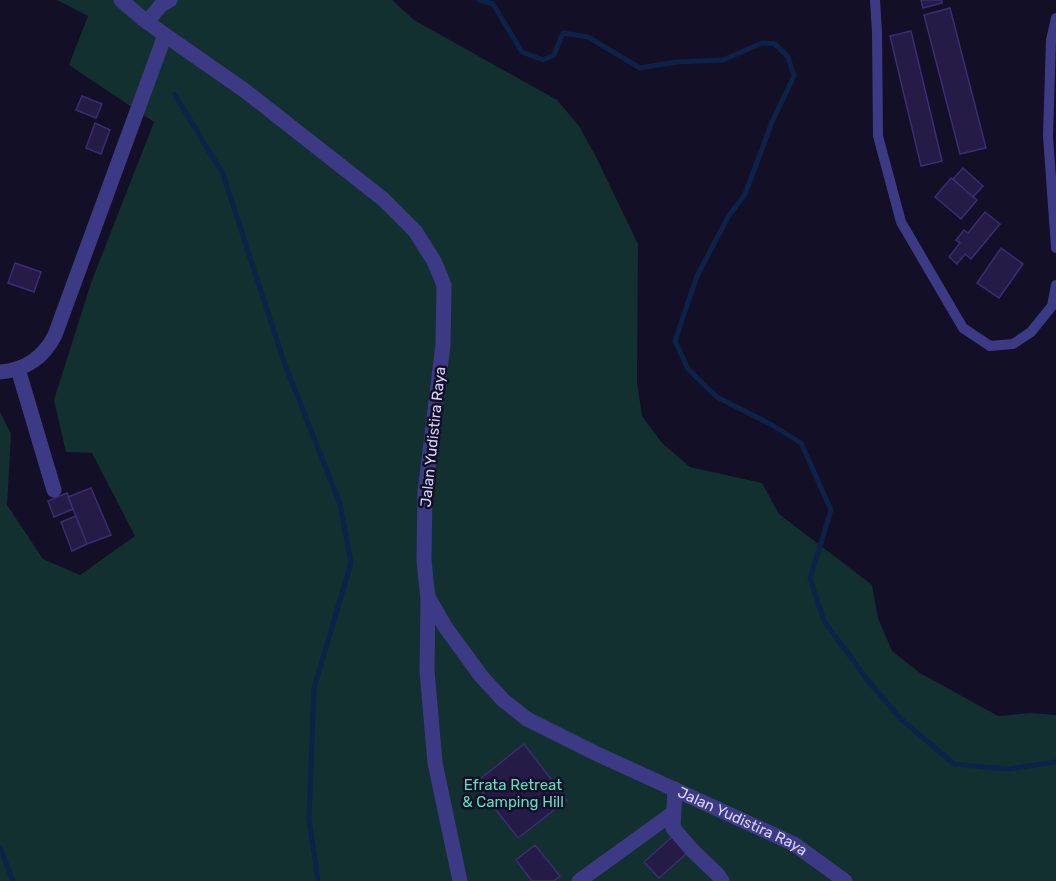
<svg xmlns="http://www.w3.org/2000/svg" width="1056" height="881" font-family="Rubik,sans-serif">
  <rect width="100%" height="100%" fill="#130f26"/>
  <path fill="#12302f" d="M 57,0 L 392,0 L 414,20 L 557,100 L 579,126 L 596,157 L 638,244 L 637,382 L 642,416 L 662,443 L 690,467 L 762,483 L 779,514 L 872,585 L 878,618 L 892,651 L 920,673 L 998,716 L 1030,713 L 1056,715 L 1056,881 L 0,881 L 0,412 L 11,434 L 7,505 L 43,559 L 80,575 L 135,536 L 92,453 L 66,452 L 54,400 L 91,283 L 154,122 L 69,65 L 88,16 Z"/>
  <g fill="none" stroke-linecap="round" stroke-linejoin="round">
    <path stroke="#0c2248" stroke-width="5" d="M 479,0 L 493,4 L 522,52 L 543,60 L 554,55 L 563,33 L 588,37 L 640,68 L 676,62 L 723,60 L 762,43 L 775,44 L 788,57 L 794,76 L 772,122 L 745,194 L 728,217 L 697,276 L 675,341 L 688,369 L 717,397 L 772,425 L 801,443 L 831,510 L 810,579 L 824,621 L 869,682 L 902,720 L 954,764 L 1007,769 L 1056,762
      M 175,95 L 223,174 L 284,362 L 340,504 L 351,563 L 314,688 L 309,819 L 318,881
      M 0,848 L 13,881"/>
  </g>
  <path fill="#241b47" stroke="#3b2d73" stroke-width="1.5" d="M 921,0 L 942,0 L 942,3 L 923,8 Z
    M 950,8 L 986,148 L 960,154 L 924,15 Z
    M 911,31 L 942,161 L 921,166 L 890,36 Z
    M 82,96 L 102,104 L 96,118 L 76,110 Z
    M 95,123 L 110,130 L 101,154 L 86,148 Z
    M 963,168 L 983,186 L 973,197 L 953,179 Z
    M 951,178 L 977,200 L 961,219 L 935,197 Z
    M 985,212 L 1000,224 L 971,259 L 965,254 L 957,264 L 949,257 L 960,243 L 956,240 L 964,230 L 968,233 Z
    M 1001,248 L 1023,264 L 999,298 L 977,283 Z
    M 15,263 L 41,272 L 34,292 L 8,283 Z
    M 91,488 L 111,535 L 87,544 L 68,497 Z
    M 67,493 L 73,509 L 54,517 L 48,501 Z
    M 76,516 L 87,544 L 72,551 L 61,522 Z
    M 524,744 L 567,800 L 518,838 L 475,783 Z
    M 673,836 L 687,853 L 659,878 L 644,862 Z
    M 535,845 L 560,876 L 554,881 L 532,881 L 516,860 Z"/>
  <g fill="none" stroke-linecap="round" stroke-linejoin="round">
    <path stroke="#3d3a85" stroke-width="10" d="M 875,0 L 877,32 L 878,136 L 901,222 L 963,328 L 990,346 L 1013,344 L 1031,332 L 1052,306 L 1056,285
      M 1056,18 L 1051,40 L 1048,136 L 1056,248"/>
    <path stroke="#3d3a85" stroke-width="15" d="M 147,22 L 161,5 L 170,0
      M 18,369 L 54,490
      M 428,597 L 427,671 L 435,763 L 460,881
      M 675,789 L 673,828 L 692,850 L 718,875 L 722,881
      M 579,881 L 673,813"/>
    <g stroke="#3d3a85" stroke-width="15">
      <path id="s1" d="M 165,35 L 244,90 L 383,199 L 415,231 L 434,261 L 444,285 L 443,345 L 425,492 L 424,559 L 426,581 L 428,597 L 446,628 L 481,676 L 503,700 L 527,719 L 595,753 L 794,844 L 845,881"/>
      <path d="M 0,372 C 26,370 44,357 55,335 L 165,35 L 143,19 L 121,0"/>
    </g>
  </g>
  <g text-anchor="middle" dominant-baseline="central" stroke-width="5" stroke-linejoin="round" paint-order="stroke">
    <g font-size="15" fill="#d9d4ff" stroke="#130f26">
      <text transform="translate(433 437) rotate(-84)">Jalan Yudistira Raya</text>
      <text stroke="none"><textPath href="#s1" startOffset="1090">Jalan Yudistira Raya</textPath></text>
    </g>
    <g font-size="15" fill="#5fe0c0" stroke="#130f26">
      <text x="513" y="785">Efrata Retreat<tspan x="513" dy="17">&amp; Camping Hill</tspan></text>
    </g>
  </g>
</svg>
